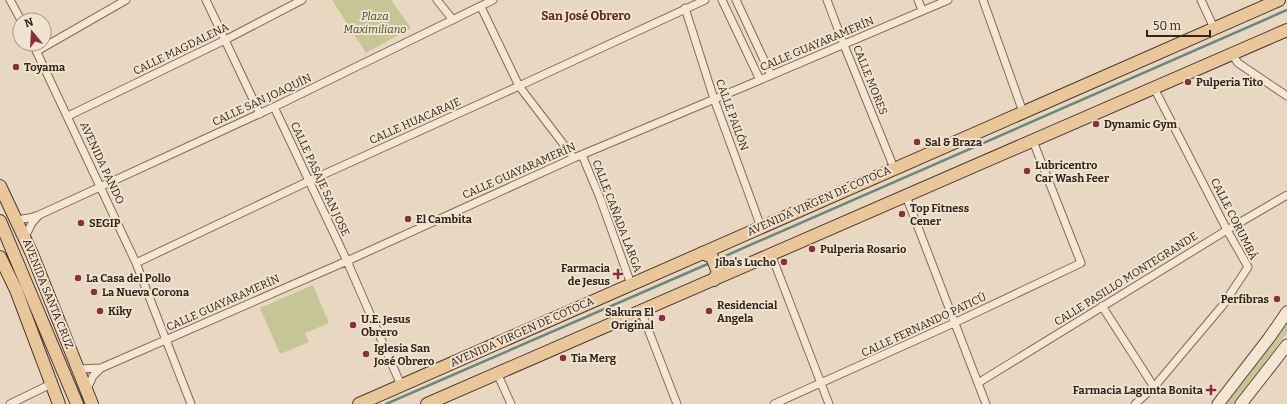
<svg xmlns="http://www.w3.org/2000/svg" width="1287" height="404" font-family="Bitter,serif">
  <rect width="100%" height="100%" fill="#e9d8c1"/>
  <path fill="#c5c596" d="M 332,0 L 391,0 L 411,28 L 366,53 Z
    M 313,285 L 329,323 L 305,333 L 309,342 L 280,354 L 260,308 Z
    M 1287,320 L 1287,333 L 1235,404 L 1226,404 L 1258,362 Z"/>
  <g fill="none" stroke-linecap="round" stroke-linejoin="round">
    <path stroke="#6b887d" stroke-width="2.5" d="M 716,260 L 1287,10
      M 386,404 L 710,263"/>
    <g stroke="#806a5a" stroke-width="9">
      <path id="minor" d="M 10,0 L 21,20
        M 206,0 L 260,114
        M 437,0 L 453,20
        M 722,0 L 760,80
        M 736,0 L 771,75
        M 827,0 L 844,45 L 894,168
        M 918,0 L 922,10
        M 983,0 L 1023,112
        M 1201,0 L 1214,28
        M 481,7 L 519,86 L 574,158
        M 685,8 L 714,99 L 761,227
        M 33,44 L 136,263 L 191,404
        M 37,51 L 126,0
        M 1232,54 L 1238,63 L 1287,96
        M 274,107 L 347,261 L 401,385
        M 68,116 L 225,40 L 302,0
        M 582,155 L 600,198 L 631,284
        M 906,196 L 986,404
        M 16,220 L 29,218 L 39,215 L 274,107 L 493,0
        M 25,237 L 32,223 L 39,215
        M 771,254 L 829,404
        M 136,263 L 309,181 L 519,86 L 705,0
        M 1102,306 L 1154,387
        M 641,311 L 677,404
        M 78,369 L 101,368 L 347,261 L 574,158 L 760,80 L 948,0
        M 497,373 L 511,404
        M 978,383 L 1227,230 L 1287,195
        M 87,389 L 93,376 L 101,368
        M 10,404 L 51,384
        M 774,404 L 954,323 L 1081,263 L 1033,141
        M 1135,404 L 1154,387 L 1223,305 L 1248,267 L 1227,230 L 1154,88"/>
    </g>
    <g stroke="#624b3d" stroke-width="13">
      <path id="secondary" d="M 1218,404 L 1269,338 L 1287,312
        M 1241,404 L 1287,345"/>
    </g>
    <g stroke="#4e392e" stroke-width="14">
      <path id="primary" d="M 0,186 L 32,254 L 92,404
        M 0,221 L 77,404
        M 702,253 L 712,257 L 718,272 L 714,280
        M 0,257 L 16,290 L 59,404
        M 359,404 C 666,269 972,133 1279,0
        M 427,404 L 1287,30"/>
    </g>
    <use href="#minor" stroke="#f5e6d3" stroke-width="7"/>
    <use href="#secondary" stroke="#f5e6d3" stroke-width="11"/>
    <use href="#primary" stroke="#e9c79b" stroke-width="12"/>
  </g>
  <g fill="#89303c" stroke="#f1e3cf" stroke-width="1.5">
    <circle cx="16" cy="67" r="4"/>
    <circle cx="1188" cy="82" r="4"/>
    <circle cx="1096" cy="124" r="4"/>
    <circle cx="917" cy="142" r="4"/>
    <circle cx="1027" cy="171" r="4"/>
    <circle cx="902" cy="214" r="4"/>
    <circle cx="408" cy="219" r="4"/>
    <circle cx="81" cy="223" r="4"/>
    <circle cx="812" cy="249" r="4"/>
    <circle cx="784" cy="262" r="4"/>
    <path d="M616 268h4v4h4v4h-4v4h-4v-4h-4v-4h4z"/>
    <circle cx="78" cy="278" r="4"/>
    <circle cx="94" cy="292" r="4"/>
    <circle cx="1277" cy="299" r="4"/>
    <circle cx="100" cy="311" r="4"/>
    <circle cx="709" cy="311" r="4"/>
    <circle cx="662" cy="318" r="4"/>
    <circle cx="353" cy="325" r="4"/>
    <circle cx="366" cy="354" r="4"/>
    <circle cx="563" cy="358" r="4"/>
    <path d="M1209 384h4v4h4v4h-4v4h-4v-4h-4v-4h4z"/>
  </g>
  <g text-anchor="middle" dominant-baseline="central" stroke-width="4" stroke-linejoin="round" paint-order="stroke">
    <g font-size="11" font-style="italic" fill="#474c26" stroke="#f1e3cf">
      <text x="375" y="16">Plaza<tspan x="375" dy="13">Maximiliano</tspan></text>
    </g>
    <g font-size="11" fill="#31241d" stroke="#f1e3cf">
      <text transform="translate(817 44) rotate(-23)">CALLE GUAYARAMERÍN</text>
      <text transform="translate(181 49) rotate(-26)">CALLE MAGDALENA</text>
      <text transform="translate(870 80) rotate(68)">CALLE MORES</text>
      <text transform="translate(262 100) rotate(-25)">CALLE SAN JOAQUÍN</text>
      <text transform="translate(732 115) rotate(70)">CALLE PAILÓN</text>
      <text transform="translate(415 121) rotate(-24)">CALLE HUACARAJE</text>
      <text transform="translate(102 163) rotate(65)">AVENIDA PANDO</text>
      <text transform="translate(519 171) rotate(-24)">CALLE GUAYARAMERÍN</text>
      <text transform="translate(320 179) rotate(65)">CALLE PASAJE SAN JOSE</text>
      <text transform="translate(819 201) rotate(-24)">AVENIDA VIRGEN DE COTOCA</text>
      <text transform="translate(617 216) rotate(69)">CALLE CAÑADA LARGA</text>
      <text transform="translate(1234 219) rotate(63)">CALLE CORUMBÁ</text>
      <text transform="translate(1126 279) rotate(-32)">CALLE PASILLO MONTEGRANDE</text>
      <text transform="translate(48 294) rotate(68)">AVENIDA SANTA CRUZ</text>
      <text transform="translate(223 303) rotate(-24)">CALLE GUAYARAMERÍN</text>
      <text transform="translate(924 325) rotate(-25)">CALLE FERNANDO PATICÚ</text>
      <text transform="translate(522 332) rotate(-24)">AVENIDA VIRGEN DE COTOCA</text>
    </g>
    <g font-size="11" font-weight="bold" fill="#31241d" stroke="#f1e3cf" text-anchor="start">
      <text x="24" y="67">Toyama</text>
      <text x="1196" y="82">Pulperia Tito</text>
      <text x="1104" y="124">Dynamic Gym</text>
      <text x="925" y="142">Sal &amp; Braza</text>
      <text x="1035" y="165">Lubricentro<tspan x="1035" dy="13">Car Wash Feer</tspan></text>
      <text x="910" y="208">Top Fitness<tspan x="910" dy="13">Cener</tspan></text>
      <text x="416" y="219">El Cambita</text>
      <text x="89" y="223">SEGIP</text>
      <text x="820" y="249">Pulperia Rosario</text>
      <text x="776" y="262" text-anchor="end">Jiba's Lucho</text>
      <text x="610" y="268" text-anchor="end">Farmacia<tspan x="610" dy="13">de Jesus</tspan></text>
      <text x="86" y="278">La Casa del Pollo</text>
      <text x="102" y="292">La Nueva Corona</text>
      <text x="1269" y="299" text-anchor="end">Perfibras</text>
      <text x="717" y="305">Residencial<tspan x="717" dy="13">Angela</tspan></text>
      <text x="108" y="311">Kiky</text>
      <text x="654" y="312" text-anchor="end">Sakura El<tspan x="654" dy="13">Original</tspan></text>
      <text x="361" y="319">U.E. Jesus<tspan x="361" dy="13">Obrero</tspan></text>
      <text x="374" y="348">Iglesia San<tspan x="374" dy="13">José Obrero</tspan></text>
      <text x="571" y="358">Tia Merg</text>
      <text x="1203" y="390" text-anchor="end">Farmacia Lagunta Bonita</text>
    </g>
    <g font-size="12" font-weight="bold" fill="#5a2621" stroke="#f1e3cf">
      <text x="586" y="16">San José Obrero</text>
    </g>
  </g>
  <g transform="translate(32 32) rotate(342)"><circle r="19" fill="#f1e3cf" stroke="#a49788"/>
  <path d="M0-3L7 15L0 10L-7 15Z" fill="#89303c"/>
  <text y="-6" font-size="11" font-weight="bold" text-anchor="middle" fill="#31241d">N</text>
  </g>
  <path d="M1147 30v6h63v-6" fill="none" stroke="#31241d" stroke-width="2"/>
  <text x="1153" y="30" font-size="12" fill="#31241d" stroke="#f1e3cf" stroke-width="3" paint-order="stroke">50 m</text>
</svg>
